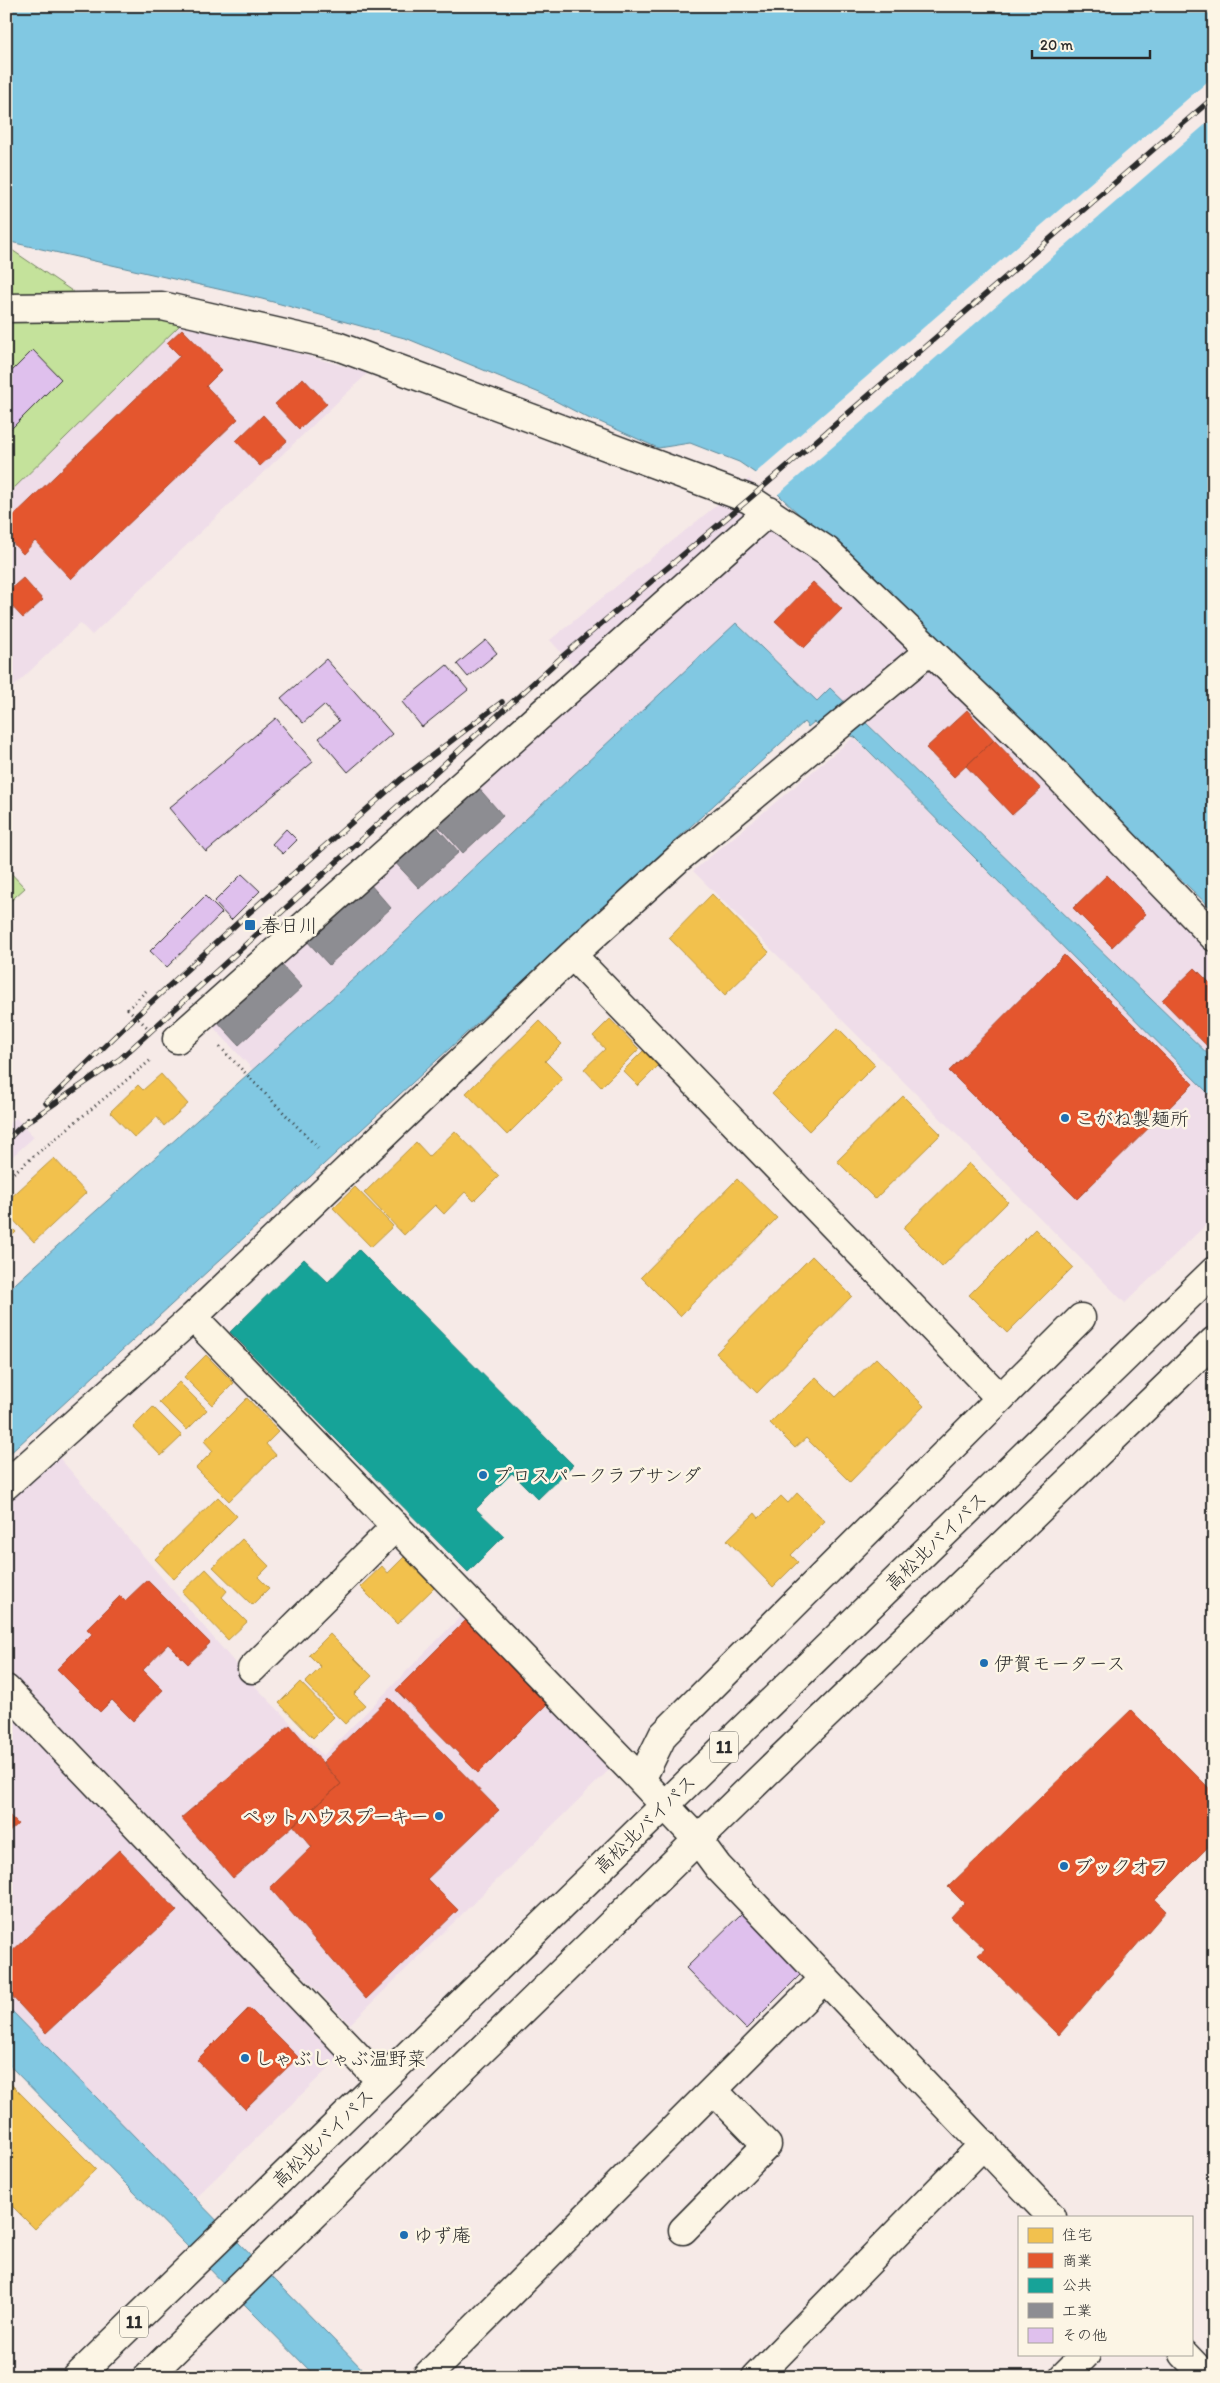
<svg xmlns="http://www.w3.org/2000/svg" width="1220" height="2383" font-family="Itim,'Klee One',sans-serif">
  <rect width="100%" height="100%" fill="#f6eae7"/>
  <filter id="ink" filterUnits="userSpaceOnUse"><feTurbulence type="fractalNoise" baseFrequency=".02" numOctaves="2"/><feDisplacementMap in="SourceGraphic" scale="10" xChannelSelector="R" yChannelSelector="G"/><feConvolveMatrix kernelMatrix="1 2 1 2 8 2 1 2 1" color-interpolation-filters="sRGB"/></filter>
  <g filter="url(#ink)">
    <path fill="#efdde9" d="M 184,321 L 368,373 L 92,635 L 80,623 L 6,694 L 6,552 L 9,549 L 6,545 L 6,496 Z
      M 749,479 L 769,502 L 574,667 L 550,640 Z
      M 767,520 L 813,551 L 914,649 L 847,704 L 817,701 L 737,623 L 389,947 L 253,1070 L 205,1018 Z
      M 934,667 L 1022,754 L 1214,953 L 1214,1060 L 867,723 Z
      M 854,737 L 1214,1099 L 1214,1217 L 1125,1303 L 693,871 Z
      M 16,1118 L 34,1137 L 6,1162 L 6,1126 Z
      M 57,1455 L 253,1684 L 323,1756 L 465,1612 L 614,1765 L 350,2024 L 6,1667 L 6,1500 Z
      M 6,1711 L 339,2058 L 194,2199 L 6,2005 Z"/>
    <path fill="#c4e29b" stroke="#788663" d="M 6,246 L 75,293 L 184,321 L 6,496 Z
      M 6,868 L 25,888 L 6,905 Z"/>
    <path fill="#81c8e2" stroke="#5f8999" d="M 6,6 L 1214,6 L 1214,911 L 758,475 L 739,462 L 690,443 L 658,448 L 600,422 L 590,419 L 542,394 L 408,339 L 262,299 L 6,241 Z
      M 736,623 L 817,701 L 830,688 L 1214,1060 L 1214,1099 L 855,737 L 819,727 L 814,722 L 808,727 L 804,722 L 6,1457 L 6,1292 L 389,947 Z
      M 6,2005 L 370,2377 L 316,2377 L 6,2062 Z"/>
    <path fill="#f6eae7" d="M 1214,76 L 1214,117 L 776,496 L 753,475 Z"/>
    <path fill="#f2c14e" stroke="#b69444" d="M 712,894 L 769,952 L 725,995 L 669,938 Z
      M 610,1019 L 639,1049 L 601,1087 L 584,1069 L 605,1049 L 593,1036 Z
      M 539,1021 L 562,1044 L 545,1061 L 563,1079 L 507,1135 L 466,1093 Z
      M 838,1028 L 875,1065 L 809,1131 L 772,1094 Z
      M 644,1050 L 659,1065 L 638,1086 L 623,1071 Z
      M 161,1074 L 188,1104 L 164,1126 L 157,1117 L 135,1138 L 110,1112 L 138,1085 L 143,1090 Z
      M 903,1096 L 941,1134 L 875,1199 L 837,1161 Z
      M 455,1131 L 499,1176 L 474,1201 L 465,1192 L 444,1214 L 435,1205 L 404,1235 L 364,1193 L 416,1142 L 429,1156 Z
      M 54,1158 L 86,1193 L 34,1242 L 6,1212 L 6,1202 Z
      M 969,1163 L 1008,1202 L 942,1267 L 903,1228 Z
      M 737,1179 L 777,1218 L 680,1316 L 641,1277 Z
      M 355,1187 L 393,1226 L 371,1247 L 333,1208 Z
      M 6,1222 L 16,1232 L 6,1242 Z
      M 1035,1229 L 1073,1267 L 1007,1333 L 969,1295 Z
      M 812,1256 L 852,1296 L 757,1393 L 716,1353 Z
      M 206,1355 L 234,1383 L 212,1405 L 184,1377 Z
      M 876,1358 L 924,1406 L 850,1482 L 806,1438 L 795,1448 L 770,1423 L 816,1377 L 836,1397 Z
      M 179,1382 L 207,1410 L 187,1430 L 159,1402 Z
      M 247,1398 L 279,1431 L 266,1444 L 276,1455 L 229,1501 L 196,1468 L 213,1451 L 204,1441 Z
      M 153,1407 L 182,1436 L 161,1456 L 133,1427 Z
      M 797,1493 L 825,1521 L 791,1555 L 798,1562 L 773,1587 L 727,1540 L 755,1513 L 759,1518 L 781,1496 L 788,1503 Z
      M 218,1497 L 237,1516 L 174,1579 L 155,1559 Z
      M 242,1539 L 269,1566 L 258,1577 L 269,1588 L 252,1605 L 213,1567 Z
      M 404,1557 L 434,1588 L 397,1624 L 360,1587 L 382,1566 L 388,1573 Z
      M 206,1569 L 227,1591 L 222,1597 L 247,1622 L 228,1640 L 182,1592 Z
      M 330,1634 L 372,1676 L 354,1694 L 365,1705 L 345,1724 L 305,1683 L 321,1667 L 309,1655 Z
      M 300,1682 L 334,1717 L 313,1738 L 279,1703 Z
      M 6,2079 L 96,2169 L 35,2229 L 6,2200 Z"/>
    <path fill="#e4572e" stroke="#ac4a2d" d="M 182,329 L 222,370 L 206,386 L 238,419 L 71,579 L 35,541 L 23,554 L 6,536 L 6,523 L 180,356 L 167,343 Z
      M 303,378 L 327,404 L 299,429 L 275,404 Z
      M 263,415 L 287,441 L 260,466 L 236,441 Z
      M 23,578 L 43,600 L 23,618 L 6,600 L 6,593 Z
      M 813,582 L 842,609 L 804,648 L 775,621 Z
      M 967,710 L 994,740 L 954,777 L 926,748 Z
      M 994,740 L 1041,789 L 1012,815 L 966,766 Z
      M 1107,875 L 1146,914 L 1112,947 L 1073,908 Z
      M 1064,955 L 1193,1084 L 1077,1199 L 949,1071 Z
      M 1195,968 L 1214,987 L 1214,1053 L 1162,1000 Z
      M 147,1580 L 210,1643 L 188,1664 L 168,1644 L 143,1670 L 163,1690 L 133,1721 L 112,1700 L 100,1712 L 57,1669 L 92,1634 L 87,1629 L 120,1596 L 125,1601 Z
      M 467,1619 L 550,1701 L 478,1773 L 396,1690 Z
      M 389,1698 L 499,1810 L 427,1879 L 458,1910 L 366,1999 L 270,1888 L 312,1847 L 293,1825 L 341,1784 L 323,1762 Z
      M 1131,1710 L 1214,1793 L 1214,1841 L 1155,1900 L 1166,1911 L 1059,2035 L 978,1955 L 985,1949 L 951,1917 L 964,1903 L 948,1887 Z
      M 290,1725 L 341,1784 L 233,1878 L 181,1818 Z
      M 6,1812 L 18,1824 L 6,1835 Z
      M 119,1850 L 177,1911 L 46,2033 L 6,1990 L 6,1957 Z
      M 249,2008 L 298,2057 L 245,2109 L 197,2060 Z"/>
    <path fill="#17a398" stroke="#1d7f77" d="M 359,1250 L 573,1465 L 538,1499 L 512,1473 L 476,1509 L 504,1536 L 468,1572 L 230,1332 L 304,1259 L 328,1282 Z"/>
    <path fill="#8d8d92" stroke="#707073" d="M 476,785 L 503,816 L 463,853 L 435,822 Z
      M 431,821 L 459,852 L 419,888 L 390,857 Z
      M 369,883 L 391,908 L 329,965 L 306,940 Z
      M 279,962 L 302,987 L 239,1045 L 216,1020 Z"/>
    <path fill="#dfc0ed" stroke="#2b2b2b" d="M 33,350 L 61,379 L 6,434 L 6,377 Z
      M 486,640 L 497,653 L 468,677 L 457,664 Z
      M 326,659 L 392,734 L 348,772 L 319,738 L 339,721 L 324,705 L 303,723 L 281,698 Z
      M 447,665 L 468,690 L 422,727 L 402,702 Z
      M 276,718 L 313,762 L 206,852 L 169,808 Z
      M 286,829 L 297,840 L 283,854 L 272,844 Z
      M 242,874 L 260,891 L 231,920 L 214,902 Z
      M 205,896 L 222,913 L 167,967 L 150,951 Z
      M 745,1910 L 805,1970 L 746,2029 L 686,1968 Z"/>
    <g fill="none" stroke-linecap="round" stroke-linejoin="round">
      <g stroke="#2b2b2b" stroke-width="31">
        <path id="minor" d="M 6,308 L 162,306 L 337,346 L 749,499 L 827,551 L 1030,747 L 1214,937
          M 572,955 L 1000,1398
          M 177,1039 L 769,511
          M 193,1317 L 641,1780
          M 6,1485 L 193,1317 L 572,955 L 680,857 L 929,651
          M 252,1669 L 396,1526
          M 6,1689 L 381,2081
          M 1052,2217 L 718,1867 L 698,1840 L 641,1780 L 663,1735 L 1081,1318
          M 683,2230 L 767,2145 L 713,2090
          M 1184,2354 L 1206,2377
          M 426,2377 L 825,1978
          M 756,2377 L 984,2144
          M 1063,2377 L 1086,2354"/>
      </g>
      <g stroke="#2b2b2b" stroke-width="31">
        <path id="trunk" d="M 77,2377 L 1214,1271
          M 147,2377 L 766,1773 L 1214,1341"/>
      </g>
      <path stroke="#2b2b2b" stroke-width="3" stroke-dasharray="1 4" stroke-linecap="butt" d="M 146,991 L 128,1009 L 147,1027
        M 220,1047 L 320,1150
        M 6,1179 L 151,1060"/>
      <use href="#minor" stroke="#fcf5e5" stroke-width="28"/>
      <use href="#trunk" stroke="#fcf5e5" stroke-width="28"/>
      <g stroke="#2b2b2b" stroke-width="5.5">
        <path id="rail" d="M 46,1103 L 135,1017 L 242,919 L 400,780 L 502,702
          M 23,1125 L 120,1059 L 564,655 L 749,499 L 1214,97
          M 6,1141 L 28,1120"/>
      </g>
      <use href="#rail" stroke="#fcf5e5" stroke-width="4" stroke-dasharray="11" stroke-linecap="butt"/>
    </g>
  </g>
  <g fill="#1f6fb2" stroke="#fcf5e5" stroke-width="2">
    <rect x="244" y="919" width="12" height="12" rx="2.5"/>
    <circle cx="1065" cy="1118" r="5"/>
    <circle cx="483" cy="1475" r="5"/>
    <circle cx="984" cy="1663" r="5"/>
    <circle cx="439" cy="1816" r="5"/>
    <circle cx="1064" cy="1866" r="5"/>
    <circle cx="245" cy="2058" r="5"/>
    <circle cx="404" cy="2235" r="5"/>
  </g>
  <g text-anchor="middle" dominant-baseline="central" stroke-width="5" stroke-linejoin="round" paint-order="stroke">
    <g fill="#fcf5e5" stroke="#6a6863" stroke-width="1">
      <rect x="710" y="1731.5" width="28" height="31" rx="4"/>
      <rect x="120" y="2306.5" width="28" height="31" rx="4"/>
    </g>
    <g font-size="18" font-weight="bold" fill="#2b2b2b">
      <text x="724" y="1747">11</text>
      <text x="134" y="2322">11</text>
    </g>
    <g font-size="19" fill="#2b2b2b" stroke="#fcf5e5" text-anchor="start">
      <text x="261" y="925">春日川</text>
      <text x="1075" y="1118">こがね製麺所</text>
      <text x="493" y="1475">プロスパークラブサンダ</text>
      <text x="994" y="1663">伊賀モータース</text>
      <text x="429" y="1816" text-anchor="end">ペットハウスプーキー</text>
      <text x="1074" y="1866">ブックオフ</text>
      <text x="255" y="2058">しゃぶしゃぶ温野菜</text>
      <text x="414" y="2235">ゆず庵</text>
    </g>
    <g font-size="19" fill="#2b2b2b" stroke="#fcf5e5">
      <text transform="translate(936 1541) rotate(-44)">高松北バイパス</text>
      <text transform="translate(645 1824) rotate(-44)">高松北バイパス</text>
      <text transform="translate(323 2138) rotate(-44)">高松北バイパス</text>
    </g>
  </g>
  <rect width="1220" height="2383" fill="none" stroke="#fcf5e5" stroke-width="25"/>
  <rect x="12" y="12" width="1195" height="2358" fill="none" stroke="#2b2b2b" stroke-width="2" filter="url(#ink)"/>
  <rect x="1018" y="2216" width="175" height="140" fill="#fcf5e5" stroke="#a8a49b"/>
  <rect x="1028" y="2228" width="25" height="15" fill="#f2c14e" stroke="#a8a49b"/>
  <text x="1062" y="2240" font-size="15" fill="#2b2b2b">住宅</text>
  <rect x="1028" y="2253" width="25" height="15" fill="#e4572e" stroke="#a8a49b"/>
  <text x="1062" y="2266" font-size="15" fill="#2b2b2b">商業</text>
  <rect x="1028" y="2278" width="25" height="15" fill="#17a398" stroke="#a8a49b"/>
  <text x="1062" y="2290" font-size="15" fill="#2b2b2b">公共</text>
  <rect x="1028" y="2303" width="25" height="15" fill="#8d8d92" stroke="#a8a49b"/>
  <text x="1062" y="2316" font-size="15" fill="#2b2b2b">工業</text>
  <rect x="1028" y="2328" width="25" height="15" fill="#dfc0ed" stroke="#a8a49b"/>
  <text x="1062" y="2340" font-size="15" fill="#2b2b2b">その他</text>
  <path d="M1032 50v8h118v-8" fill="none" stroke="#2b2b2b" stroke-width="2.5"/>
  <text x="1040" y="50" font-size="15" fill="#2b2b2b" stroke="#fcf5e5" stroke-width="4" paint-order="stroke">20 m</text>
</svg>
